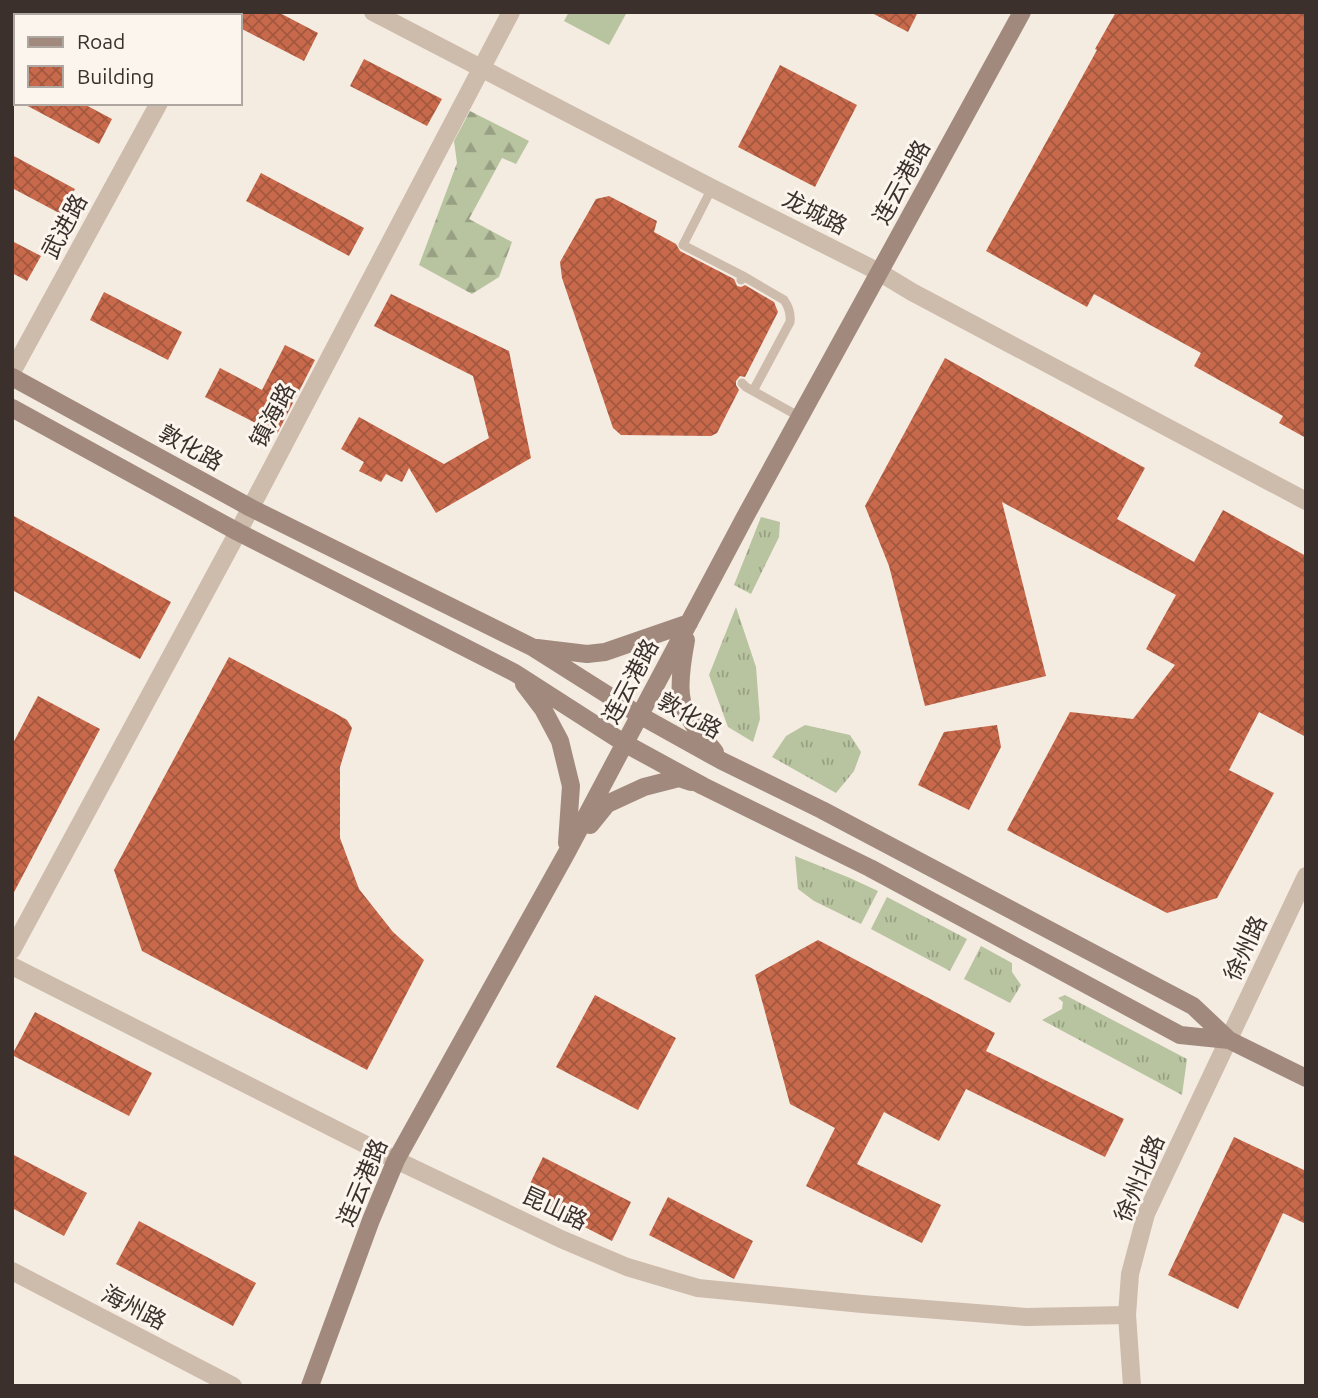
<svg xmlns="http://www.w3.org/2000/svg" width="1318" height="1398" font-family="Ubuntu,'Noto Sans SC',sans-serif">
  <defs>
    <pattern id="grass-tufts" width="24" height="20" patternUnits="userSpaceOnUse" patternTransform="scale(1.75)"><rect width="24" height="20" fill="#b8c4a0"/><path d="M3 7l-1-3M5 7V3M7 7l1-3M15 17l-1-3M17 17v-4M19 17l1-3" fill="none" stroke="#97a083"/></pattern>
    <pattern id="forest-firs" width="22" height="20" patternUnits="userSpaceOnUse" patternTransform="scale(1.75)"><rect width="22" height="20" fill="#b8c4a0"/><path d="M5 1l3.5 6h-7zM16 11l3.5 6h-7z" fill="#97a083"/></pattern>
    <pattern id="building-cross-hatch" width="8" height="8" patternUnits="userSpaceOnUse" patternTransform="scale(1.75)"><rect width="8" height="8" fill="#c8694b"/><path d="M0 0l8 8M0 8l8-8" fill="none" stroke="#a4573f"/></pattern>
  </defs>
  <rect width="100%" height="100%" fill="#f4ebe1"/>
  <path fill="url(#grass-tufts)" d="M 761,517 L 780,522 L 779,537 L 751,594 L 734,585 Z
    M 736,607 L 756,667 L 760,719 L 753,742 L 728,727 L 709,675 Z
    M 805,725 L 850,735 L 861,752 L 854,771 L 836,793 L 772,757 L 786,736 Z
    M 795,856 L 850,878 L 878,891 L 861,924 L 814,901 L 798,889 Z
    M 887,897 L 967,939 L 950,971 L 871,929 Z
    M 981,946 L 1012,963 L 1012,972 L 1021,985 L 1010,1003 L 964,979 Z
    M 1065,995 L 1187,1059 L 1182,1095 L 1042,1020 L 1062,1009 L 1063,1002 L 1058,998 Z"/>
  <path fill="url(#forest-firs)" d="M 470,111 L 529,141 L 516,164 L 502,158 L 469,219 L 512,242 L 499,277 L 472,294 L 419,265 L 457,163 L 454,141 Z"/>
  <path fill="#b8c4a0" d="M 569,12 L 627,12 L 609,45 L 564,21 Z"/>
  <path fill="url(#building-cross-hatch)" d="M 240,12 L 278,12 L 318,33 L 304,61 L 240,28 Z
    M 870,12 L 918,12 L 908,32 Z
    M 1116,12 L 1306,12 L 1306,438 L 1279,423 L 1283,416 L 1194,366 L 1201,353 L 1094,294 L 1087,307 L 986,251 L 1097,50 L 1095,49 Z
    M 364,59 L 442,99 L 427,126 L 350,86 Z
    M 780,65 L 857,105 L 815,187 L 738,147 Z
    M 22,103 L 82,103 L 112,119 L 99,144 Z
    M 12,155 L 75,189 L 61,214 L 12,188 Z
    M 261,173 L 364,228 L 349,256 L 246,201 Z
    M 609,196 L 657,221 L 654,232 L 676,244 L 680,251 L 734,279 L 737,286 L 741,287 L 745,285 L 774,302 L 778,312 L 745,377 L 740,376 L 736,381 L 736,385 L 739,390 L 717,433 L 711,436 L 621,435 L 613,428 L 562,278 L 560,262 L 596,199 Z
    M 12,241 L 41,256 L 27,281 L 12,273 Z
    M 104,292 L 182,332 L 168,360 L 90,320 Z
    M 391,294 L 509,351 L 531,458 L 436,513 L 409,468 L 402,482 L 386,474 L 381,482 L 359,471 L 364,462 L 341,449 L 359,417 L 444,464 L 489,438 L 473,376 L 374,326 Z
    M 285,345 L 315,360 L 277,434 L 205,397 L 220,368 L 262,390 Z
    M 945,358 L 1145,468 L 1117,519 L 1194,562 L 1223,510 L 1306,556 L 1306,737 L 1259,712 L 1229,770 L 1274,793 L 1217,898 L 1167,913 L 1007,830 L 1070,712 L 1133,719 L 1175,665 L 1146,649 L 1176,595 L 1002,502 L 1046,676 L 925,706 L 889,566 L 865,506 Z
    M 12,515 L 171,602 L 140,659 L 12,590 Z
    M 229,657 L 335,713 L 347,720 L 352,728 L 340,767 L 340,838 L 359,889 L 393,932 L 424,960 L 367,1070 L 142,951 L 114,870 Z
    M 38,696 L 100,729 L 12,896 L 12,745 Z
    M 997,725 L 1001,747 L 969,810 L 918,785 L 944,732 Z
    M 818,940 L 995,1033 L 986,1051 L 1124,1119 L 1105,1157 L 966,1089 L 939,1141 L 884,1112 L 857,1164 L 941,1205 L 922,1243 L 806,1186 L 835,1128 L 790,1104 L 755,975 Z
    M 595,995 L 676,1038 L 638,1110 L 556,1067 Z
    M 35,1012 L 152,1073 L 129,1116 L 12,1055 Z
    M 1234,1137 L 1306,1171 L 1306,1224 L 1283,1213 L 1238,1309 L 1168,1275 Z
    M 12,1154 L 87,1193 L 64,1236 L 12,1208 Z
    M 543,1157 L 631,1202 L 612,1241 L 524,1196 Z
    M 668,1197 L 753,1241 L 734,1279 L 649,1235 Z
    M 139,1221 L 256,1283 L 233,1326 L 116,1264 Z"/>
  <g fill="none" stroke-linecap="round" stroke-linejoin="round">
    <path stroke="#cdbbac" stroke-width="9" d="M 712,188 L 683,245 L 743,276 L 741,280
      M 743,276 L 784,300 C 789,307 791,313 790,322 L 753,391
      M 742,383 L 746,387 L 800,417"/>
    <path stroke="#cdbbac" stroke-width="18" d="M 373,12 L 712,188 L 879,272 L 912,292 L 1306,501
      M 206,16 L 208,12
      M 12,372 L 159,103
      M 12,950 L 238,532 L 511,12
      M 12,966 L 396,1160 L 561,1239 L 627,1267 L 698,1288 L 862,1304 L 1026,1317 L 1127,1315
      M 12,1271 L 233,1386"/>
    <path stroke="#cdbbac" stroke-width="18" d="M 1132,1386 L 1127,1315 L 1130,1274 L 1146,1214 L 1306,876"/>
    <path stroke="#a18a7d" stroke-width="18" d="M 12,377 L 251,508 L 532,647 L 641,716 L 722,761 L 822,810 L 1193,1006 L 1229,1040 L 1306,1078
      M 12,408 L 238,532 L 515,673 L 624,743 L 703,786 L 870,868 L 1180,1035 L 1229,1040
      M 686,640 C 683,656 678,685 682,701 C 687,720 703,737 715,752
      M 537,648 L 587,654 L 605,652 L 689,623
      M 524,684 L 543,709 L 560,741 L 571,786 L 567,843
      M 590,825 L 607,804 L 644,787 L 679,778 L 691,782
      M 310,1386 L 371,1220 L 396,1160 L 566,854 L 745,517 L 1022,12"/>
  </g>
  <g text-anchor="middle" dominant-baseline="central" stroke-width="6" stroke-linejoin="round" paint-order="stroke">
    <g font-size="23" fill="#3b302b" stroke="#fbf5ee">
      <text transform="translate(901 182) rotate(-61)">连云港路</text>
      <text transform="translate(815 212) rotate(27)">龙城路</text>
      <text transform="translate(64 226) rotate(-62)">武进路</text>
      <text transform="translate(272 415) rotate(-62)">镇海路</text>
      <text transform="translate(191 447) rotate(29)">敦化路</text>
      <text transform="translate(630 681) rotate(-62)">连云港路</text>
      <text transform="translate(690 715) rotate(29)">敦化路</text>
      <text transform="translate(1245 948) rotate(-65)">徐州路</text>
      <text transform="translate(1139 1178) rotate(-67)">徐州北路</text>
      <text transform="translate(362 1182) rotate(-67)">连云港路</text>
      <text transform="translate(555 1208) rotate(25)">昆山路</text>
      <text transform="translate(134 1307) rotate(27)">海州路</text>
    </g>
  </g>
  <rect width="1318" height="1398" fill="none" stroke="#3b302b" stroke-width="28"/>
  <rect x="14" y="14" width="228" height="91" fill="#fbf5ee" stroke="#aea6a0" stroke-width="2"/>
  <rect x="28" y="37" width="35" height="10" fill="#a18a7d" stroke="#aea6a0" stroke-width="2"/>
  <text x="77" y="49" font-size="21" fill="#3b302b">Road</text>
  <rect x="28" y="66" width="35" height="21" fill="url(#building-cross-hatch)" stroke="#aea6a0" stroke-width="2"/>
  <text x="77" y="84" font-size="21" fill="#3b302b">Building</text>
</svg>
